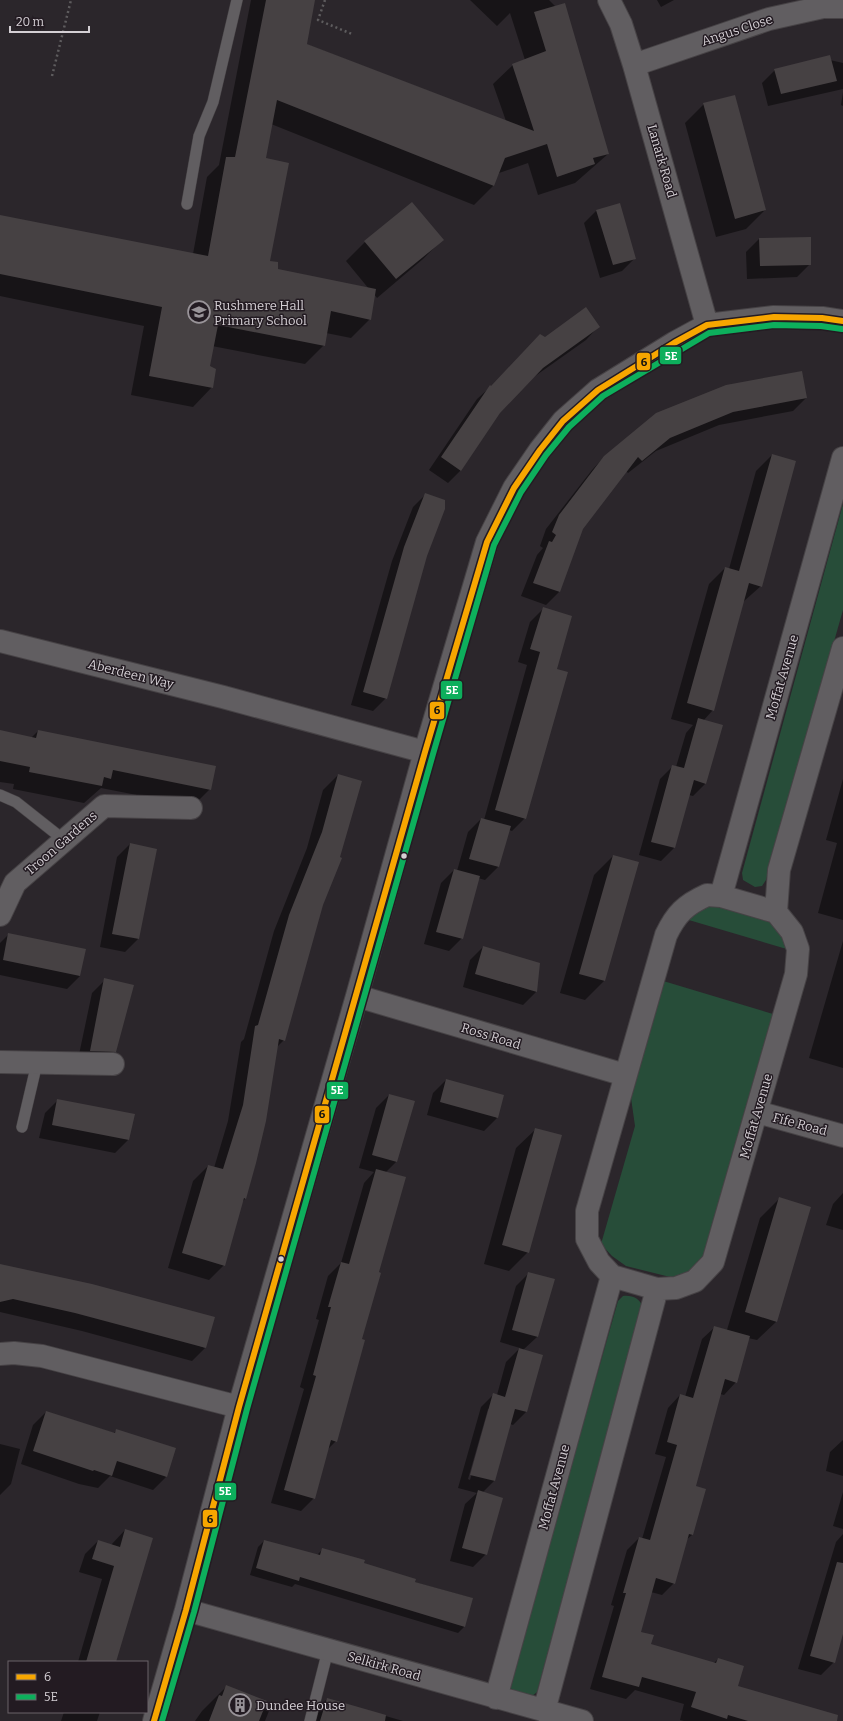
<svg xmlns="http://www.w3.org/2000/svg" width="843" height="1721" font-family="Bitter,serif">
  <rect width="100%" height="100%" fill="#2b262b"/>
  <path fill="#274d39" d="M 843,504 L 843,610 L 766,880 L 762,886 L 755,887 L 743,880 L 742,873 Z
    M 716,905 L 774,923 L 790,950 L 682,918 L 703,906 Z
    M 660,980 L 773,1014 L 708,1255 L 697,1270 L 674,1278 L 626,1266 L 612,1256 L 601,1244 L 635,1126 L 630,1091 Z
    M 623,1296 C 632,1295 640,1298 643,1308 L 537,1692 L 531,1697 L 512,1690 L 509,1685 L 618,1301 Z"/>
  <path fill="#0007" fill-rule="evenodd" d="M 251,0 L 314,0 L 306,44 L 506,121 L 493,84 L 513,65 L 525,60 L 510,13 L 497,26 L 470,0 L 549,0 L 556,7 L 608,154 L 575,183 L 538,195 L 528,163 L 499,173 L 493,186 L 474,205 L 271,124 L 265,158 L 269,262 L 277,270 L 369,289 L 346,261 L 365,242 L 442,240 L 423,259 L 377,298 L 374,294 L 370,319 L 351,338 L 326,333 L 324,345 L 305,364 L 212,346 L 208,367 L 212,387 L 193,407 L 131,395 L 144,326 L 0,296 L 0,216 L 193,254 L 207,177 L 219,165 Z
    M 657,0 L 674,0 L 661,7 Z
    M 830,60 L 843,63 L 843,89 L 768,106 L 762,83 L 775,70 Z
    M 843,92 L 843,106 L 841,105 Z
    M 704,104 L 765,210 L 746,229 L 716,237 L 685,123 Z
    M 597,210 L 635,258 L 622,271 L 600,278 L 584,223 Z
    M 759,239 L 810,264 L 797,277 L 747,279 L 746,252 Z
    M 598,327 L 586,340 L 531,379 L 499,413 L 461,470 L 448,483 L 429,470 L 477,399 L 545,338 Z
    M 806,398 L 793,411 L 719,425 L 656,451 L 628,473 L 626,471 L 582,528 L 559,592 L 546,605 L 521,596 L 537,555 L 543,548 L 540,546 L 546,529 L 592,470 L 605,456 L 657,414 Z
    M 772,455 L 761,586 L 743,602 L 713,710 L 703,721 L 706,783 L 693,796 L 689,795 L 674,848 L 661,861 L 639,855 L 660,779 L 673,766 L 676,767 L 686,733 L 693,725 L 671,719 L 709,584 L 725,568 L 729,569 L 756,471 Z
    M 426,494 L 426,555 L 386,698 L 373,711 L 351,705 L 392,561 L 413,507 Z
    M 543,609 L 555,669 L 525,818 L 512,831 L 509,830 L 498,867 L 485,880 L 478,878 L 462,938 L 449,951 L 424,944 L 441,883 L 454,870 L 457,871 L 468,832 L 481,819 L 484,820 L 527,665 L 518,662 L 530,622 Z
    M 0,731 L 31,738 L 38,731 L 210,789 L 193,806 L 101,788 L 84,803 L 13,789 L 14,784 L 0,782 Z
    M 338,775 L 322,904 L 284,1040 L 276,1048 L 245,1199 L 241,1203 L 224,1265 L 209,1280 L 168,1268 L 193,1181 L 208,1166 L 214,1168 L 228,1121 L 241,1042 L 244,1039 L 274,931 L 307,848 L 323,790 Z
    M 843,779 L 843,920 L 818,913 L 837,843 L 826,840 Z
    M 130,844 L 138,939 L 125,952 L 100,947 L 117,857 Z
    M 613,856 L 637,863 L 604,981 L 585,1000 L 560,993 L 594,875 Z
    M 9,934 L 80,976 L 67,989 L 0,975 L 0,943 Z
    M 843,941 L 843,1068 L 809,1058 Z
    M 483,947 L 539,964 L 536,992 L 523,1005 L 463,987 L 470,960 Z
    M 105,980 L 115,1052 L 102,1065 L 77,1064 L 92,993 Z
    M 446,1080 L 497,1118 L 484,1131 L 427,1115 L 433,1093 Z
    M 389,1095 L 396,1162 L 386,1172 L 377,1273 L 336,1441 L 327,1450 L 314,1498 L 301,1511 L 271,1503 L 304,1389 L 300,1387 L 319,1320 L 316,1319 L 328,1276 L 341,1263 L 364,1183 L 374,1172 L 359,1168 L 376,1108 Z
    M 58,1100 L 133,1115 L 128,1140 L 115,1153 L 39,1138 L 45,1113 Z
    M 536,1129 L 528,1252 L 509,1271 L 484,1264 L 516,1148 Z
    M 843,1193 L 843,1230 L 826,1225 L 833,1204 Z
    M 779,1199 L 777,1321 L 757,1340 L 748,1338 L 736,1382 L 724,1395 L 720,1394 L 694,1486 L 692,1535 L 686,1540 L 674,1583 L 662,1595 L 651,1592 L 640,1632 L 650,1645 L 714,1663 L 718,1659 L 737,1687 L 823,1721 L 684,1721 L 680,1720 L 684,1704 L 635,1690 L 626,1699 L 590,1689 L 614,1606 L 611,1605 L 627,1550 L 639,1538 L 642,1539 L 666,1457 L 655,1454 L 668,1408 L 680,1395 L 685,1397 L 702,1339 L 715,1327 L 727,1330 L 760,1218 Z
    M 0,1273 L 205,1348 L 192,1361 L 82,1331 L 0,1312 Z
    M 529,1273 L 537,1337 L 523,1350 L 526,1412 L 513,1425 L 510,1424 L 494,1481 L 482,1493 L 486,1554 L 473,1567 L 450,1561 L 465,1504 L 477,1493 L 458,1488 L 481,1407 L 494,1394 L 497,1395 L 506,1362 L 520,1348 L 500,1342 L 516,1286 ZM 488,1409 L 490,1409 L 470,1480 L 468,1479 Z
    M 46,1412 L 114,1433 L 117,1430 L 166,1477 L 153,1490 L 110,1476 L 98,1488 L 79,1484 L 21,1464 L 33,1425 Z
    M 843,1440 L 843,1476 L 826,1471 L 830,1452 Z
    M 0,1444 L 20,1449 L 11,1484 L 0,1495 Z
    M 843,1492 L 843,1529 L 833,1526 Z
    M 125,1530 L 115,1662 L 78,1662 L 102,1579 L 79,1572 L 85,1554 L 98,1541 L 111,1545 Z
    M 843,1534 L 843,1631 L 834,1662 L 821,1675 L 798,1669 L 836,1542 Z
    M 264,1541 L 317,1555 L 323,1549 L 414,1582 L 472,1598 L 464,1627 L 458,1633 L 295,1584 L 292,1587 L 250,1575 L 258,1547 Z
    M 227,1686 L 262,1709 L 269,1711 L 265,1721 L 195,1721 L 202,1711 Z
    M 327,1699 L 403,1721 L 305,1721 Z
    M 64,1712 L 100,1712 L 97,1721 L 61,1721 Z"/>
  <path fill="#464143" d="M 266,0 L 315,0 L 307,44 L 534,131 L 512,64 L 546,51 L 534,12 L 565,3 L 609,154 L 593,158 L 595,164 L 557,177 L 547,144 L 505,158 L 494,186 L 277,100 L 266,158 L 289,163 L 270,261 L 278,262 L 278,269 L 376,289 L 371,320 L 331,311 L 325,346 L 218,325 L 210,366 L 216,369 L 213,388 L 149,376 L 162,307 L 0,274 L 0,215 L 208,256 L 226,157 L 235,157 Z
    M 830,55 L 837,81 L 781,94 L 774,69 Z
    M 735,95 L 766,210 L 735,219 L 703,103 Z
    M 412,202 L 444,240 L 396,279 L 364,241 Z
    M 620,203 L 636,259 L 613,265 L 596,210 Z
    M 811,237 L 811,265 L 760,266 L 759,238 Z
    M 586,307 L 600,327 L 543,368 L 500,413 L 461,471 L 441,457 L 490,385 L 491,386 L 540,334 L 545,337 Z
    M 802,371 L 807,398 L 733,412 L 670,438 L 642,461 L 638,457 L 583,529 L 560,592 L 533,583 L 549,541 L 552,542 L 556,535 L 552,532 L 559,515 L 604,456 L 656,413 L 726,385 Z
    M 772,454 L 796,461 L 762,587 L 749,583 L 714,711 L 687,703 L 725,567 L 739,571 Z
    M 425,493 L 445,500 L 445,509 L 427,556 L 387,699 L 363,692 L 404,547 Z
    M 543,607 L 572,616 L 557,669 L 568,672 L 526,819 L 495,810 L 540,652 L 530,649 Z
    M 698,718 L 723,725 L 706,784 L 694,780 L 675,848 L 651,842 L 672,765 L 684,768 Z
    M 0,730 L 36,738 L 38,730 L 216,766 L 211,790 L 113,770 L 111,779 L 104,777 L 102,786 L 29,772 L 30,767 L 0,761 Z
    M 338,774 L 362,781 L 340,857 L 342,858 L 323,905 L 285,1041 L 279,1039 L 266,1121 L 256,1163 L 246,1199 L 244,1198 L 225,1266 L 182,1253 L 208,1165 L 223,1169 L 243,1105 L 255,1026 L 258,1025 L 289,915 L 322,832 Z
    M 481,818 L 511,826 L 499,867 L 469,859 Z
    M 130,843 L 157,849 L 139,939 L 112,934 Z
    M 613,855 L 639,862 L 605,981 L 579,974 Z
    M 454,869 L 480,876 L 463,939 L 436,932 Z
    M 8,933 L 86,949 L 80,976 L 3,960 Z
    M 483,946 L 540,963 L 537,992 L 475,974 Z
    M 104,978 L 134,985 L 116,1052 L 90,1051 Z
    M 446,1079 L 504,1095 L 498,1118 L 440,1102 Z
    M 389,1094 L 415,1101 L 397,1162 L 372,1155 Z
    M 57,1099 L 135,1114 L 129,1140 L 52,1125 Z
    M 535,1128 L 562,1135 L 529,1253 L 502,1245 Z
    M 376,1169 L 406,1177 L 379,1272 L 381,1273 L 362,1339 L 365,1340 L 337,1442 L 331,1440 L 315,1499 L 284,1490 L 316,1376 L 313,1375 L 331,1307 L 328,1307 L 341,1262 L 349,1264 Z
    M 779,1197 L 811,1207 L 777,1322 L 745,1312 Z
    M 0,1264 L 92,1284 L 215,1317 L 206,1348 L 75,1313 L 13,1299 L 0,1302 Z
    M 528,1272 L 555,1279 L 538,1337 L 512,1330 Z
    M 714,1326 L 750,1336 L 737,1383 L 725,1379 L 696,1486 L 706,1489 L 693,1535 L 689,1534 L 675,1584 L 656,1578 L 641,1632 L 654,1635 L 651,1644 L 716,1663 L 718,1658 L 744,1666 L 738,1686 L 838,1715 L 837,1721 L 748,1721 L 728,1715 L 727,1719 L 691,1707 L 696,1692 L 642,1677 L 639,1687 L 602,1677 L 626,1593 L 623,1593 L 639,1537 L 650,1540 L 677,1445 L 667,1442 L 680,1394 L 693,1398 Z
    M 519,1348 L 543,1355 L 527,1412 L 515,1409 L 495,1481 L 470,1475 L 493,1393 L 505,1397 Z
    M 46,1411 L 115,1433 L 116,1429 L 176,1448 L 167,1477 L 117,1461 L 112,1476 L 94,1470 L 93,1471 L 33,1451 Z
    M 478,1490 L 503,1498 L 487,1555 L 462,1548 Z
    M 125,1529 L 153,1538 L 116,1662 L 86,1662 L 114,1566 L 92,1559 L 98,1540 L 120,1547 Z
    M 264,1540 L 320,1555 L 322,1548 L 365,1560 L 364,1563 L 416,1579 L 415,1582 L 473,1598 L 465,1627 L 300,1577 L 299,1581 L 256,1568 Z
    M 837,1562 L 843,1563 L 843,1634 L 835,1663 L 810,1656 Z
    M 226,1685 L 267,1701 L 259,1721 L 209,1721 L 219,1695 L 222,1696 Z
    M 327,1698 L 386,1715 L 385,1721 L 320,1721 Z"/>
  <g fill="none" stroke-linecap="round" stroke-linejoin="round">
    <g stroke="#464245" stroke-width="12">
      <path id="service" d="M 187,204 L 199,136 L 213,102 L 237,0
        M 0,795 L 16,802 L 64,840
        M 22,1127 L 37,1063
        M 310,1721 L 328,1650"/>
    </g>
    <g stroke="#464245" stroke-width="24">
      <path id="minor" d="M 609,0 L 621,24 L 634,65 L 707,325
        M 634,65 L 769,19 L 823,7 L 843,7
        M 0,641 L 223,697 L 425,752
        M 707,895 L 721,896 L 776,912 L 792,932 L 798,949 L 796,974 L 713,1262 L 695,1281 L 676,1288 L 657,1289 L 612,1276 L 599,1262 L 587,1239 L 587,1211 L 666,935 C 676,914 685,905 707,895 Z
        M 721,896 L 843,458
        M 776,912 L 779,870 L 843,648
        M 0,915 L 15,883 L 104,806 L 191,808
        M 357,996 L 625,1075
        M 0,1062 L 113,1064
        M 757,1112 L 843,1136
        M 0,1354 L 14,1353 L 42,1356 L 239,1407
        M 186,1610 L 582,1721
        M 496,1698 L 612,1276
        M 544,1711 L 657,1289
        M 154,1721 L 186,1610 L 239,1407 L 357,996 L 425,752 L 487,542 L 514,488 L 540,450 L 563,421 L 598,390 L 674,343 L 707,325 L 774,317 L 822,318 L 843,321"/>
    </g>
    <path stroke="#5e5c5e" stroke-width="2.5" stroke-dasharray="2 3" stroke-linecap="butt" d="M 325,0 L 318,20 L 352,34
      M 52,76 L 71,0"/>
    <use href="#service" stroke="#615e61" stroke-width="11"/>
    <use href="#minor" stroke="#615e61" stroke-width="22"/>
    <g stroke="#231b22" stroke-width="9">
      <path id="bus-1" d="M 154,1721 L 186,1610 L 239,1407 L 425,752 L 487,542 L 514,488 L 540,450 L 563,421 L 598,390 L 674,343 L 707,325 L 774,317 L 822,318 L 843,321"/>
    </g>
    <g stroke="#231b22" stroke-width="9">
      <path id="bus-2" d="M 162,1721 L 194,1612 L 247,1409 L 433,754 L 494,545 L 521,492 L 546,455 L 569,427 L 603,396 L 709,333 L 774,325 L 821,326 L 842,329"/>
    </g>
    <use href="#bus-1" stroke="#f7a600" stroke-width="6"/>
    <use href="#bus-2" stroke="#0daf5c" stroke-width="6"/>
  </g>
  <defs>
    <g id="school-ring" transform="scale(1.15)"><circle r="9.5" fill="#231b22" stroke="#999499" stroke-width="1.5"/><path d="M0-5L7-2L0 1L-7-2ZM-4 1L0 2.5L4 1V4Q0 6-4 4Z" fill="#999499"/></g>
    <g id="building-ring" transform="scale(1.15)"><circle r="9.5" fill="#231b22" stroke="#999499" stroke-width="1.5"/><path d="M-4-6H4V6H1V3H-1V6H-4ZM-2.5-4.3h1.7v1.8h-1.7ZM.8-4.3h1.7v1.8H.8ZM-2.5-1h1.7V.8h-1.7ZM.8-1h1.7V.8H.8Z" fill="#999499"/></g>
  </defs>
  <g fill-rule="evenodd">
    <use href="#school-ring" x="199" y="312"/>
    <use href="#building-ring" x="240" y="1705"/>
  </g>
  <g fill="#d4cfd4" stroke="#231b22" stroke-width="1.5">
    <circle cx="404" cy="856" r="3.5"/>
    <circle cx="281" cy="1259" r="3.5"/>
  </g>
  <g text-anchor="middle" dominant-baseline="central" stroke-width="3" stroke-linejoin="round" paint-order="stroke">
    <g font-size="13" fill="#d4cfd4" stroke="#231b22">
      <text transform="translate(737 30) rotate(-18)">Angus Close</text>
      <text transform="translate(662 161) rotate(74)">Lanark Road</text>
      <text transform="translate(131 674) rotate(14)">Aberdeen Way</text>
      <text transform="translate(782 677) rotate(-74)">Moffat Avenue</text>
      <text transform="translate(61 843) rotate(-41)">Troon Gardens</text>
      <text transform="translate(491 1036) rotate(17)">Ross Road</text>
      <text transform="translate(756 1116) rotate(-74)">Moffat Avenue</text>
      <text transform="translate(800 1124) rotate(15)">Fife Road</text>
      <text transform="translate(554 1487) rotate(-75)">Moffat Avenue</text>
      <text transform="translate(384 1666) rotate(16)">Selkirk Road</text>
    </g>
    <g font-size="13" fill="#d4cfd4" stroke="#231b22" text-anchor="start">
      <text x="214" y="305">Rushmere Hall<tspan x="214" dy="15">Primary School</tspan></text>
      <text x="256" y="1705">Dundee House</text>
    </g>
  </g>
  <g stroke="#231b22" stroke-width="1.5">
    <rect x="659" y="346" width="23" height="19" rx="4" fill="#0daf5c"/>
    <rect x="636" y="352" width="15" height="19" rx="4" fill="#f7a600"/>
    <rect x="440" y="680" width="23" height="20" rx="4" fill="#0daf5c"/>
    <rect x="429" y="701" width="16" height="19" rx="4" fill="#f7a600"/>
    <rect x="326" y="1081" width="23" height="19" rx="4" fill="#0daf5c"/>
    <rect x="314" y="1105" width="16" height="19" rx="4" fill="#f7a600"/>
    <rect x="214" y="1482" width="23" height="19" rx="4" fill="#0daf5c"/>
    <rect x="202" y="1509" width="16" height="19" rx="4" fill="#f7a600"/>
  </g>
  <g font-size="11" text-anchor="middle" font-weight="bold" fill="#fff">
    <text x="671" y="360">5E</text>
    <text x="452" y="694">5E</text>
    <text x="337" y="1094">5E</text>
    <text x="225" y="1495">5E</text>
  </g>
  <g font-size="11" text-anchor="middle" font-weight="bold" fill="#111">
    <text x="644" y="366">6</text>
    <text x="437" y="714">6</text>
    <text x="322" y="1118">6</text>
    <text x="210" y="1523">6</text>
  </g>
  <rect x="8" y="1661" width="140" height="52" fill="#231b22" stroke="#6a6369"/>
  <rect x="16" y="1674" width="20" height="6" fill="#f7a600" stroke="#6a6369"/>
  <text x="44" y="1681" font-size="12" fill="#d4cfd4">6</text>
  <rect x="16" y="1694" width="20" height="6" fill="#0daf5c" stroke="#6a6369"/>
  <text x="44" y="1701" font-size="12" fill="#d4cfd4">5E</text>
  <path d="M10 26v6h79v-6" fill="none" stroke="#d4cfd4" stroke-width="2"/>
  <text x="16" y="26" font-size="12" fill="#d4cfd4" stroke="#231b22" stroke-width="3" paint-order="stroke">20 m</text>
</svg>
